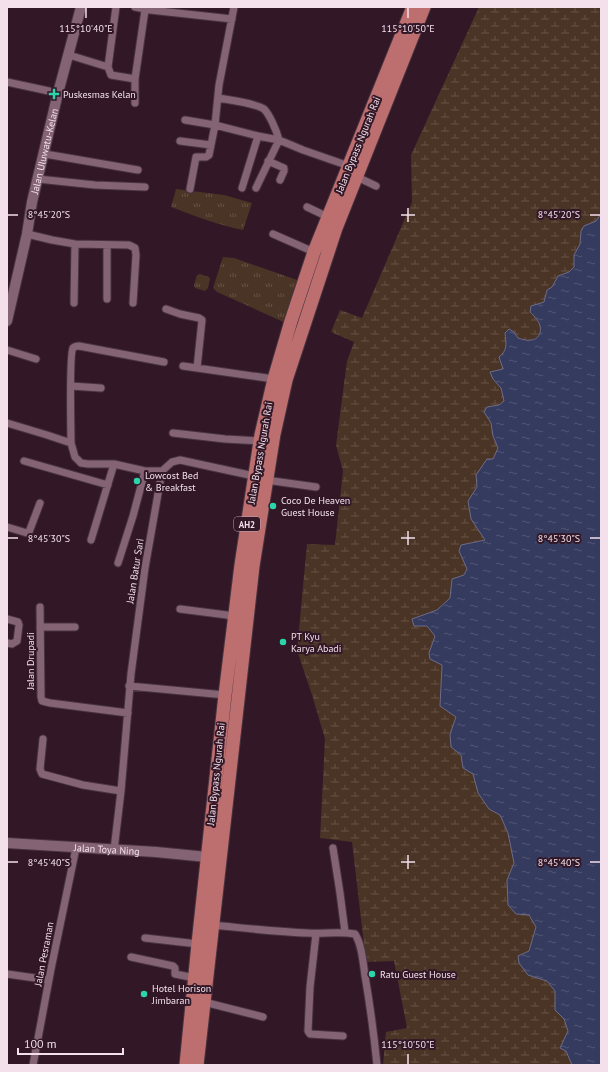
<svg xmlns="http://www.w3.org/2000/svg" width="608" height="1072" font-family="'PT Sans',sans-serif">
  <defs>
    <pattern id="grass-tufts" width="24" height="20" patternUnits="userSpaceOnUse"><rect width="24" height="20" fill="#4a3425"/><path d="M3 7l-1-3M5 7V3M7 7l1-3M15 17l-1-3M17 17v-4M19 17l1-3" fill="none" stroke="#655145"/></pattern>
    <pattern id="wetland-marsh" width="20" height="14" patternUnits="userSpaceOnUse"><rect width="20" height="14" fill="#4a3425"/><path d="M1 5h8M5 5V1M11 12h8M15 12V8" fill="none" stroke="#655145"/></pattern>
    <pattern id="water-ripples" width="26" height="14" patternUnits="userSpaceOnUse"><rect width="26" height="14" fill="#353b5f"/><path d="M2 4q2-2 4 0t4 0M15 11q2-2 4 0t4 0" fill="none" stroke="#535776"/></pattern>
  </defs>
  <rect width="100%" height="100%" fill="#321727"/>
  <path fill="url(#grass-tufts)" d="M 176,189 L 224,195 L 252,203 L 243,230 C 218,225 195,216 171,207 Z
    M 223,257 L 234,258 L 300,281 L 288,324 L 217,292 L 213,288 Z
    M 200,274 L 209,277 L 210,279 L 208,288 L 205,291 L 195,288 L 194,285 L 197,275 Z"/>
  <path fill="url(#wetland-marsh)" d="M 479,7 L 601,7 L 601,214 L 596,221 L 584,226 L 581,231 L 580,244 L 574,255 L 574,267 L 569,272 L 558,276 L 552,287 L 547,290 L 544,302 L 530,312 C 534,316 539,321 541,326 C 542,332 537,340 531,340 C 527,341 521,339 518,338 L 514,332 L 505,333 C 506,343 508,350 499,357 L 503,369 L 491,372 L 493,379 L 501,388 L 504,401 L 499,405 L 487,407 L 491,423 L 493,436 L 498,448 C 490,466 479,484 468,501 L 471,519 L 485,540 L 459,551 L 467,568 L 464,575 L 452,579 L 450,598 L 437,610 L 427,626 L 435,636 L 429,653 L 430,659 L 442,665 L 440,706 L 456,717 L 450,734 L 451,747 L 461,755 L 463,768 L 473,774 L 478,793 L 489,809 L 500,815 L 508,833 L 514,863 L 507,880 L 516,914 L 529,915 L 536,926 L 529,951 L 519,956 L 528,975 L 547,981 L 555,991 L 555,1010 L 564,1019 L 568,1031 L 560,1048 L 566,1051 L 572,1065 L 383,1065 L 386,1032 L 407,1028 L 394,961 L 366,962 L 352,842 L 320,838 L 325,739 L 312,695 L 297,650 L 307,544 L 335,545 L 343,471 L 336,445 L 347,361 L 354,342 L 331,332 L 340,310 L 362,318 L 412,202 L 411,155 Z"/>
  <path fill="url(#water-ripples)" stroke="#6e6c89" d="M 601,214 L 601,1065 L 572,1065 L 566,1051 L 560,1048 L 568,1031 L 564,1019 L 555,1010 L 555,991 L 547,981 L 528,975 L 519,963 L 518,956 L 529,951 L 536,927 L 529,915 L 516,914 L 508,905 L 507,880 L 514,863 L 508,833 L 500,815 L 489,809 L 478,793 L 473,774 L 463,768 L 461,755 L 451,747 L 450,734 L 456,717 L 440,706 L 442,665 L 430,659 L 429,653 L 435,636 L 427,626 L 414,626 L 412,619 L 437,610 L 450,598 L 452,579 L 464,575 L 467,569 L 459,551 L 461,545 L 485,540 L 471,519 L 468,501 L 477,487 L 476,475 L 487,459 L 493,459 L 498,448 L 493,436 L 491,423 L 484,412 L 487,407 L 499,405 L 504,401 L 501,388 L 493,379 L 490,372 L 503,369 L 499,357 C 508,350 506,343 505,333 L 509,329 L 514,332 L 518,338 C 521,339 527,341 531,340 C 538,340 542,332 540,326 C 539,321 534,316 530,312 L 531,306 L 544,302 L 547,290 L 552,287 L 558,276 L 569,272 L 574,267 L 574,255 L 580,244 L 581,231 L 584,226 L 596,221 Z"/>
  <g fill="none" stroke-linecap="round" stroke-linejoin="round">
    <g stroke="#493440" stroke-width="9">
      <path id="street" d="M 116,7 L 108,67 L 111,75 L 135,79 L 135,103
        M 135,7 L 150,10 L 232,19
        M 69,55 L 108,67
        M 135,79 L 145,10
        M 7,82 L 58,93
        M 218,98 C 229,100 255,103 264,109 C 270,115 277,132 279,140 L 256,188
        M 185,120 L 215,125 L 258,136 L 279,140 L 303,150 L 349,166
        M 180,141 L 211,145
        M 45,154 L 138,170
        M 268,161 L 284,168 L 284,171 L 280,180
        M 357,177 L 376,186
        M 38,179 L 95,185 L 145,187
        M 242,188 L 258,136
        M 190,189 L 196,157 L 206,157 L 209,155 L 215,125 L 219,85 L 234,7
        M 307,207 L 328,217
        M 27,234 L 52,240 L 75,244 L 129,245 L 135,248 L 136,255 L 133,303
        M 273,234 L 314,252
        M 107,299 L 107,245
        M 74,303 L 75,244
        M 166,309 L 180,314 L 199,318 L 202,320 L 197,368
        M 7,350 L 36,359
        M 183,366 L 274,379
        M 71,386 L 101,388
        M 7,423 L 47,435 L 71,443
        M 173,433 L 225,439 L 260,441
        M 24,461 L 108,485
        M 162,471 L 145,471 L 114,464 L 88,464 L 81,463 L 75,457 L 71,443 C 71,431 69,354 73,348 C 75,346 76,346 79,346 L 164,362
        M 266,480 L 316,487
        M 7,527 L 27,533 L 29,532 L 40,503
        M 91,540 L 114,464
        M 118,563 L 133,516 L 145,471
        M 40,607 L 41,697 L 42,701 L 50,703 L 128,713
        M 180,609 L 227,615 L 234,618
        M 7,619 L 18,622 L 19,625 L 17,641 L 12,644 L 7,643
        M 40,627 L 75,627
        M 129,686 L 225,695
        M 43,739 L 40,769 L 42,774 L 83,785 L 121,791
        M 333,848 L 340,893 L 345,932
        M 114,850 L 121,791 L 131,674 L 145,568 L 162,471 L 172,462 L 180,460 L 254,476
        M 212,925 C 244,928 276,932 308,933 C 324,934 339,931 355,934 C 362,945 363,962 365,976 C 370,1005 374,1035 377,1065
        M 316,934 L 310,987 L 308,1031 L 310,1034 L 343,1036
        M 145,938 L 198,944
        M 131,957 L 173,966 L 175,968 L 175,974 L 195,978
        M 7,974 L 49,980
        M 204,1002 L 263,1017
        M 33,1065 L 51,969 L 76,848"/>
    </g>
    <g stroke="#493440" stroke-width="12">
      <g id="secondary">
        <path id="s1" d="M 7,321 L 27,234 L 32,202 L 58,93 L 81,7"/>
        <path id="s2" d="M 7,843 L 156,852 L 207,857"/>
      </g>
    </g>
    <g stroke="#493440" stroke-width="15">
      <path id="highway" d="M 186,1065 L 198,944 L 225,695 L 241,565 L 261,435 L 274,379 L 291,321 L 314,252 L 413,7
        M 197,1065 L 253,566 L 274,434 L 286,380 L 336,228 L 424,7"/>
    </g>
    <use href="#street" stroke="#846375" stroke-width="7"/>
    <use href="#secondary" stroke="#846375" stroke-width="10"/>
    <use href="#highway" stroke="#bd6f6f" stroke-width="13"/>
  </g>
  <path fill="none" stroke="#f3e0ea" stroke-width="1.5" d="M 86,8 L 86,18M 408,8 L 408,18M 408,208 L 408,222M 8,215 L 18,215M 401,215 L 415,215M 590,215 L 600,215M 408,531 L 408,545M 8,538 L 18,538M 401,538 L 415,538M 590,538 L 600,538M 408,855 L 408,869M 8,862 L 18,862M 401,862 L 415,862M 590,862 L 600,862M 408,1054 L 408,1064"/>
  <g fill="#2bd5ac" stroke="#321727" stroke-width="1.5">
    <path d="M52 88h4v4h4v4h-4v4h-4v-4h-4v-4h4z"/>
    <circle cx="137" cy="481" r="4"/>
    <circle cx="273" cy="506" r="4"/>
    <circle cx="283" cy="642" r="4"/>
    <circle cx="372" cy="974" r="4"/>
    <circle cx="144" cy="994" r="4"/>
  </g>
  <g text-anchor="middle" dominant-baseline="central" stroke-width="4" stroke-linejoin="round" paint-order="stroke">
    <rect fill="#321727" stroke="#b9a4b0" stroke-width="1" x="234" y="517" width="26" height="14" rx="3"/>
    <g font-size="9" font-weight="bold" fill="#f3e0ea">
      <text x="247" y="524">AH2</text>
    </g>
    <g font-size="10" fill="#f3e0ea" stroke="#321727" text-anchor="start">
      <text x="63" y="94">Puskesmas Kelan</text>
      <text x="145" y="475">Lowcost Bed<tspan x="145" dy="12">&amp; Breakfast</tspan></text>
      <text x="281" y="500">Coco De Heaven<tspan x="281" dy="12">Guest House</tspan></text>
      <text x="291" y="636">PT Kyu<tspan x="291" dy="12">Karya Abadi</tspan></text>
      <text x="380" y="974">Ratu Guest House</text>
      <text x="152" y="988">Hotel Horison<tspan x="152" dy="12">Jimbaran</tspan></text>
    </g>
    <g font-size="10" fill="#f3e0ea" stroke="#321727">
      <text transform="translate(358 145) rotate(-68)">Jalan Bypass Ngurah Rai</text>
      <text stroke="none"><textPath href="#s1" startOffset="174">Jalan Uluwatu-Kelan</textPath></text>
      <text transform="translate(260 453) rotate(-80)">Jalan Bypass Ngurah Rai</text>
      <text transform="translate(135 571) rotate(-81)">Jalan Batur Sari</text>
      <text transform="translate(30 661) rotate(-90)">Jalan Drupadi</text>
      <text transform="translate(216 774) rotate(-84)">Jalan Bypass Ngurah Rai</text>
      <text stroke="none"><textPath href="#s2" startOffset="100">Jalan Toya Ning</textPath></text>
      <text transform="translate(44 954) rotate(-79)">Jalan Pesraman</text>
    </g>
  </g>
  <g font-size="10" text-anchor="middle" fill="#f3e0ea" stroke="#321727" stroke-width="4" stroke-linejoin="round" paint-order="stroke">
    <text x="86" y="32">115°10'40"E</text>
    <text x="408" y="32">115°10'50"E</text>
    <text x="49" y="218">8°45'20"S</text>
    <text x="559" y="218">8°45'20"S</text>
    <text x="49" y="542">8°45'30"S</text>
    <text x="559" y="542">8°45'30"S</text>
    <text x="49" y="866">8°45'40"S</text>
    <text x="559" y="866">8°45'40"S</text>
    <text x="408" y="1048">115°10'50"E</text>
  </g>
  <rect width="608" height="1072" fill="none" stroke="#f3e0ea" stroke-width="16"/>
  <path d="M18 1048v6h105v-6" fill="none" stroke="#f3e0ea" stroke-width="2"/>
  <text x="24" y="1048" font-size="12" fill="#f3e0ea" stroke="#321727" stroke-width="3" paint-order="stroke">100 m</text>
</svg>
